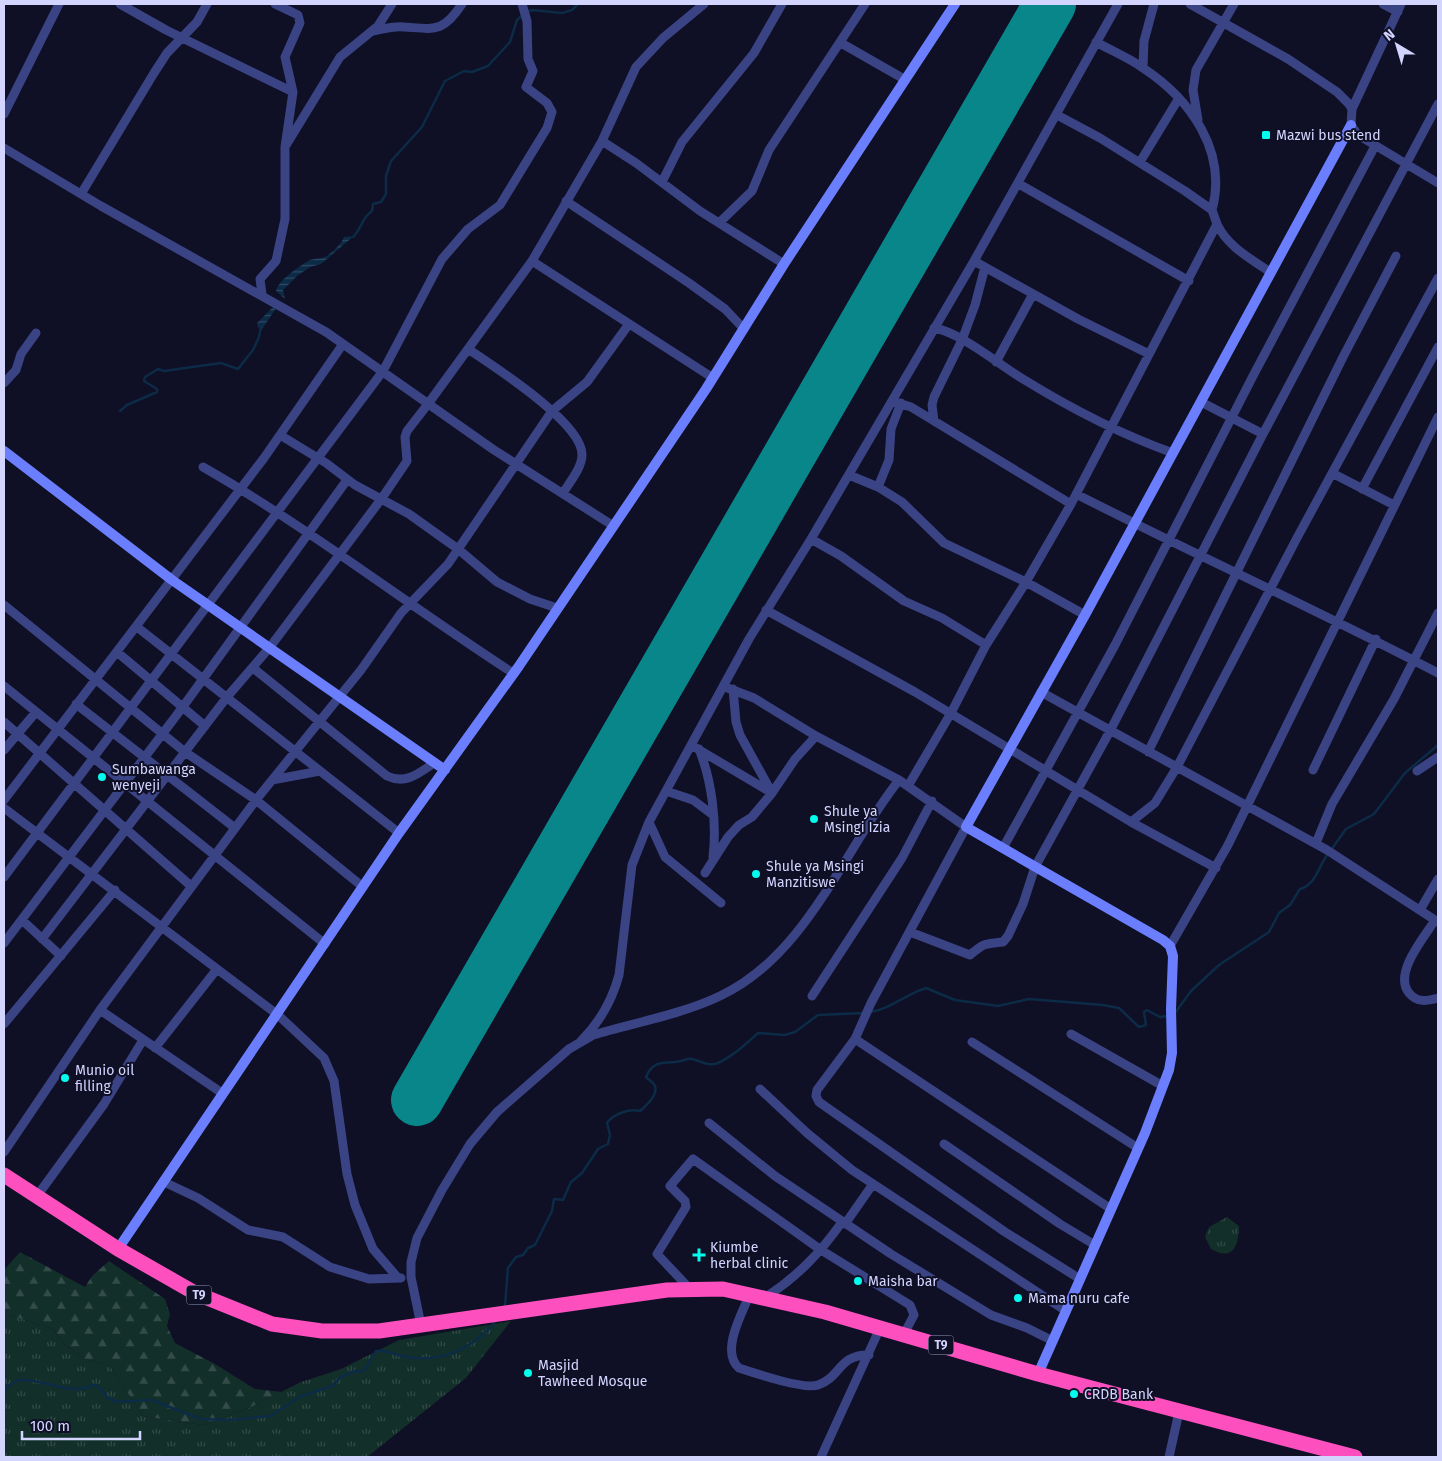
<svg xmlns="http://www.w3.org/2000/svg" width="1442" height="1461" font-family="'Fira Sans',sans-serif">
  <defs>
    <pattern id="grass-tufts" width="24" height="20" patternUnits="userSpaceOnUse" patternTransform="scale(1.25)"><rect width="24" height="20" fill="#122f29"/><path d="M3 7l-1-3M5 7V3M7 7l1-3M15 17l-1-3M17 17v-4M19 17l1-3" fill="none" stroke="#344c49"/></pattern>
    <pattern id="forest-firs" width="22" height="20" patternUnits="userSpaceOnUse" patternTransform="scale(1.25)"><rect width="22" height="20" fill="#122f29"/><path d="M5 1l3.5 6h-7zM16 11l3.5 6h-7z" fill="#344c49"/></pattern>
    <pattern id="water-rules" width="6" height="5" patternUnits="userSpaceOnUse" patternTransform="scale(1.25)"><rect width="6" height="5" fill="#0c2b47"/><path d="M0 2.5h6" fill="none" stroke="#2e4963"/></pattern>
  </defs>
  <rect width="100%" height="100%" fill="#0f0f25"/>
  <path fill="url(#grass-tufts)" d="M 1227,1217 L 1239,1226 C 1239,1245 1233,1262 1211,1249 L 1205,1237 L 1209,1227 Z
    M 4,1313 L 53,1329 L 64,1344 L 85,1359 L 110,1366 L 143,1416 L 203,1425 L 251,1407 L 301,1382 L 341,1369 L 399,1340 L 511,1321 L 466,1378 L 367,1457 L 4,1457 Z"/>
  <path fill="url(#forest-firs)" d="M 20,1252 L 85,1287 L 92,1276 L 109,1261 L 165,1299 L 170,1314 L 167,1326 L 175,1343 L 215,1364 L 255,1389 L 282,1392 L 251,1407 L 203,1425 L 143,1416 L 110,1366 L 85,1359 L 64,1344 L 53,1329 L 4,1313 L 4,1270 Z"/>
  <path fill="url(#water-rules)" d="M 354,236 L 321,264 L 310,267 L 297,276 L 283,290 L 285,299 L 276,291 C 278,280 301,265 310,260 C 315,258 321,259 325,257 C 332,253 342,243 344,237 Z
    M 274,306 L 277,307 L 262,329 L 258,327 L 257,323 Z"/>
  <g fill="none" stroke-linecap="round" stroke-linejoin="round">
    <path stroke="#0c2b47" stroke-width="2.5" d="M 353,237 C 362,229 361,218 372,211 L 373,204 L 381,202 L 386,194 L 386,176 L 391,161 L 422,127 L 445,81 L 464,71 L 472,72 L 488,66 L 510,42 L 517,20 L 525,13 L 532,10 L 562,13 L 572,10 L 578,4
      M 120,411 L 127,405 L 157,392 L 157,389 L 144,381 L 145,377 L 158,369 L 164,371 L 221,363 L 238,369 L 253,350 L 259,337 L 261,326
      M 1331,850 L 1346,829 L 1374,814 L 1405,773 L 1438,745
      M 870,1012 C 891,1009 906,994 926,988 L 955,1000 L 998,1006 L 1029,999 L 1103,1005 L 1119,1008 L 1139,1027 L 1146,1025 L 1144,1012 L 1147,1010 L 1160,1017 L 1168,1016
      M 1175,1013 L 1191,991 L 1219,965 L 1269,932 L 1279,913 L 1290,905 L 1300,889 C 1317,884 1318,866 1328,854
      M 505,1306 L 508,1268 L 516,1257 L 523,1255 L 528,1248 L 535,1245 L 552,1211 L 554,1199 L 563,1200 L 571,1182 L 582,1173 L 598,1149 L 608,1144 L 610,1135 L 607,1123 C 613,1114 630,1108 640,1111 C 646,1106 658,1095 655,1086 C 653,1081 649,1081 646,1077 C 654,1058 665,1065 681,1061 C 685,1060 688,1058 692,1059 C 701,1061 709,1067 718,1063 C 733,1056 746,1044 758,1033 L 784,1035 L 795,1032 L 818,1015 L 865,1013
      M 4,1390 C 9,1386 13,1381 20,1380 C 46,1378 67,1397 94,1385 L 100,1388 L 108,1398 L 117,1402 L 152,1400 L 200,1419 L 228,1420 L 271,1416 L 299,1397 L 332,1386 L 341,1377 L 355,1371 L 361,1372 L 366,1368 L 376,1351 C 391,1350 390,1354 402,1356 C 439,1364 472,1350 496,1321"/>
    <path stroke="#088689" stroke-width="52" d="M 417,1100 L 1050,4"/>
    <path stroke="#3a4384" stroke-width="9" d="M 120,4 L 166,30 L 293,92
      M 1190,4 L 1288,59 L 1337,92 L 1349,104 L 1352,109 L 1351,125 L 1358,135 L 1438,183
      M 1383,4 L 1398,12
      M 373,31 C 383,29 394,26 404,27 C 435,29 443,33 462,4
      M 1096,42 C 1112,51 1129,58 1143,68 C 1190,99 1228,151 1212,210
      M 841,43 L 904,79
      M 1143,67 L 1144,41 L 1154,4
      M 1352,109 L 1401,4
      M 4,114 L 59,4
      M 1198,120 L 1193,90 L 1196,70 L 1234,4
      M 602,141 L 636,163 L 700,211 L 784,264
      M 285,147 L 340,57 L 378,26 L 392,4
      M 4,148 L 101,206 L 326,332 L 494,450 L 612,525
      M 1140,162 L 1179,98
      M 662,182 L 682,142 L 754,53 L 782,4
      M 1019,184 L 1189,281
      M 81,194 L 154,73 L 167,53 L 197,22 L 207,4
      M 566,201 L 689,283 L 725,309 L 744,329
      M 719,223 L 752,191 L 769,150 L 865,4
      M 1217,224 C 1227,246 1251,259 1270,272
      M 532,261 L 713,378
      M 974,261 L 1078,319 L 1149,354
      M 262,294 L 260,279 L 276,261 L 285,219 L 285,147 L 293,92 L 285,57 L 300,23 L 298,15 L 275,4
      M 934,328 C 960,332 998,364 1023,379 C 1070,408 1120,434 1173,453
      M 468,349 C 493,366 583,423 582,455 C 582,468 569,483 563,493
      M 996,362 L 1033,294
      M 4,383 L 16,370 L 21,354 L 36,333
      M 892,401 L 911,407 L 1071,504
      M 1201,402 L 1263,434
      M 934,421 L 932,405 L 934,397 L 962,340 L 975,305 L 985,267
      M 280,435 L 326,463 L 355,485 L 409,514 L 458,549 L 497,582 L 530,599 L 557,608
      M 203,467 C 311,529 409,606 513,673
      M 1332,473 L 1394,505
      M 849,475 L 878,487 L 902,502 L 944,543 L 1026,582 L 1085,615
      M 878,487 L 889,460 L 891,429 L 901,403
      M 1362,489 L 1438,347
      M 1076,494 C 1196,555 1319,611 1438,673
      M 811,539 L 841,556 L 904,601 L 942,618 L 986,645
      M 4,605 L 185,752 L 256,800 L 100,1010 L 4,1152
      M 766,610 L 915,692 L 1131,822 L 1216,868
      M 137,627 L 399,833
      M 117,652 L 205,726
      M 253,668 L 387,776 C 406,785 419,773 434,763
      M 4,686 L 325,944
      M 725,687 L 754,698 L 816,736 L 899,780 L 966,827 L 871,1003 L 855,1039 L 1111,1209
      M 1041,692 L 1327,850 L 1438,922
      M 76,704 L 235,828
      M 4,722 L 191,886
      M 691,745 L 772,793 L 795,759 L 816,736
      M 699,749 C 712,781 717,823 713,857
      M 4,750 L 36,712
      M 1148,752 L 1343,357 L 1396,256
      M 1313,770 L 1376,639
      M 1417,771 L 1438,757
      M 272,780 L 320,771
      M 908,786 L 951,713 L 986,645 L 1026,582 L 1071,504 L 1217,224 L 1212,210 L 1185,191 L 1100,138 L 1057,115
      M 666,791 L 693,800 L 713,815
      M 4,800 L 264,458 L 343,344
      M 4,808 L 278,1015 L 324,1058 L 334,1081 L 347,1174 L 355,1205 L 373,1249 L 398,1278
      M 649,822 L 665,857 L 721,903
      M 1131,822 L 1155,803 L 1177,767 L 1298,536 L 1438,278
      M 1316,843 L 1332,804 L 1394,699 L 1438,613
      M 1003,848 L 1115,645 L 1254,374 L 1375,146
      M 705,873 L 728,837 L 739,825 L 752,817 L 772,793 L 740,735 L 736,722 L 733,689
      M 4,877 L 383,371 L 442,259 L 468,229 L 500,205 L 547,128 L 552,112 L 547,103 L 526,87 L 533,71 L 528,59 L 527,21 L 522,4
      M 363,887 L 256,800 L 361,670 L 401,613 L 448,564 L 552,411 L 587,382 L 629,324
      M 1420,910 L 1438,879
      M 22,920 L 61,956
      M 1435,920 C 1424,938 1393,973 1409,993 C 1417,1003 1427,1001 1438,998
      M 910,932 L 970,955 C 985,942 985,944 1003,942 L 1008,936 L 1023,904 L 1035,867 L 1110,731 L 1263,434 L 1438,104
      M 42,939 L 227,697 L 270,647 L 382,498 L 407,461 L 405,437 L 407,431 L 428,404 L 532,261 L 602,141 L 636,67 L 663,38 L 704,4
      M 4,943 L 182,708 L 347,480
      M 1170,946 L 1228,845 L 1438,417
      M 812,996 L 902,858 L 932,801
      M 100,1010 L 222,1093
      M 4,1024 L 115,890
      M 1071,1034 L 1163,1086
      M 855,1039 L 817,1090 L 816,1096 L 819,1102 L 1005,1232 L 1080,1279
      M 581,1041 C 600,1022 612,1001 619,975 L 632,865 L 649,822 L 749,639 L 811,539 L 974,261 L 1118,4
      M 972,1042 L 1138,1148
      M 155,1048 L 217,969
      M 760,1089 L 807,1133 L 852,1170 L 1066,1311
      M 709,1123 L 775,1176 L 891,1254 L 991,1315 L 1027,1328 L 1053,1341
      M 944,1144 L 1060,1224 L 1095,1245
      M 164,1182 L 198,1198 L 248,1230 L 283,1237 L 330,1267 L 369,1279 L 401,1278
      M 37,1196 L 104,1104 L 143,1040
      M 845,1224 L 873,1184
      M 689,1288 L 657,1254 L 686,1207 L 685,1201 L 670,1186 L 693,1159 L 821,1250 L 910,1305 L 914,1315 L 904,1334
      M 750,1294 C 742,1313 720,1352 739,1368 C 754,1373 805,1390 818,1385 C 840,1378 839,1354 869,1355
      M 766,1297 C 798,1276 820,1253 842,1222
      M 421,1325 L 411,1277 L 411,1262 L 417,1238 L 442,1190 L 470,1144 L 497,1112 L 569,1049 L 593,1035 C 633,1023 683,1014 720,996 C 806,956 843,851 899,780
      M 821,1457 L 880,1328
      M 1169,1457 L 1179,1412"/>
    <path stroke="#6b7ffe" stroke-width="10" d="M 4,451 L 172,580 L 445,770
      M 118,1249 L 399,833 L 519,666 L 706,389 L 784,264 L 955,4
      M 1038,1374 L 1145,1133 L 1169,1070 L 1172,1053 L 1171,1009 L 1173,956 L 1170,946 L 1163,940 L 966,827 L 1085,615 L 1351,125"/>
    <path stroke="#fe4fbf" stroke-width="15" d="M 4,1175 L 118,1249 L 195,1293 L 272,1324 L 322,1331 L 379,1331 L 667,1290 L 723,1289 L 825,1312 L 1038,1374 L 1355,1457"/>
  </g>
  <g fill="#02fced" stroke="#0f0f25" stroke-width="2">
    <rect x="1261" y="130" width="10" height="10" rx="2.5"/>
    <circle cx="102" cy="777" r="5"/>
    <circle cx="814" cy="819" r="5"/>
    <circle cx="756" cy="874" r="5"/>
    <circle cx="65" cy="1078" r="5"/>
    <path d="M696.5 1247.5h5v5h5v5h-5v5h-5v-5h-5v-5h5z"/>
    <circle cx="858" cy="1281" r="5"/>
    <circle cx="1018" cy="1298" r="5"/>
    <circle cx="528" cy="1373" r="5"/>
    <circle cx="1074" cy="1394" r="5"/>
  </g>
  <g text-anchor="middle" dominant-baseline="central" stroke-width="4" stroke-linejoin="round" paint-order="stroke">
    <g fill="#0f0f25" stroke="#989abe" stroke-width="1">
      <rect x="186.5" y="1285.5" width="25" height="19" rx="4"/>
      <rect x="928.5" y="1335.5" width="25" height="19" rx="4"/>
    </g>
    <g font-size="12" font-weight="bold" fill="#d3d5ff">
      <text x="199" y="1295">T9</text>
      <text x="941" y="1345">T9</text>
    </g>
    <g font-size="14" fill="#d3d5ff" stroke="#0f0f25" text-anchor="start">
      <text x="1276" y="135">Mazwi bus stend</text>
      <text x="112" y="769">Sumbawanga<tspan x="112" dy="16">wenyeji</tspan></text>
      <text x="824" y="811">Shule ya<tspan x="824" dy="16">Msingi Izia</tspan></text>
      <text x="766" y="866">Shule ya Msingi<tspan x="766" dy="16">Manzitiswe</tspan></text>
      <text x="75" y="1070">Munio oil<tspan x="75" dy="16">filling</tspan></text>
      <text x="710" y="1247">Kiumbe<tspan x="710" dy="16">herbal clinic</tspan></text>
      <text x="868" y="1281">Maisha bar</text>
      <text x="1028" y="1298">Mama nuru cafe</text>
      <text x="538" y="1365">Masjid<tspan x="538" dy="16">Tawheed Mosque</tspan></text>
      <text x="1084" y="1394">CRDB Bank</text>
    </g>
  </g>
  <rect width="1442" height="1461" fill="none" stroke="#d3d5ff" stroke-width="10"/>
  <g transform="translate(1397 45) rotate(322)" stroke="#0f0f25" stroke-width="4" paint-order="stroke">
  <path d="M0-4L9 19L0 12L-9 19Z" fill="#d3d5ff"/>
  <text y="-8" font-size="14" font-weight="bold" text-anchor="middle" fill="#d3d5ff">N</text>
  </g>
  <path d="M22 1431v8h118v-8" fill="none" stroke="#d3d5ff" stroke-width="2.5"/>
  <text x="30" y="1431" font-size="15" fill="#d3d5ff" stroke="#0f0f25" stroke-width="4" paint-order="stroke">100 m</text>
</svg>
